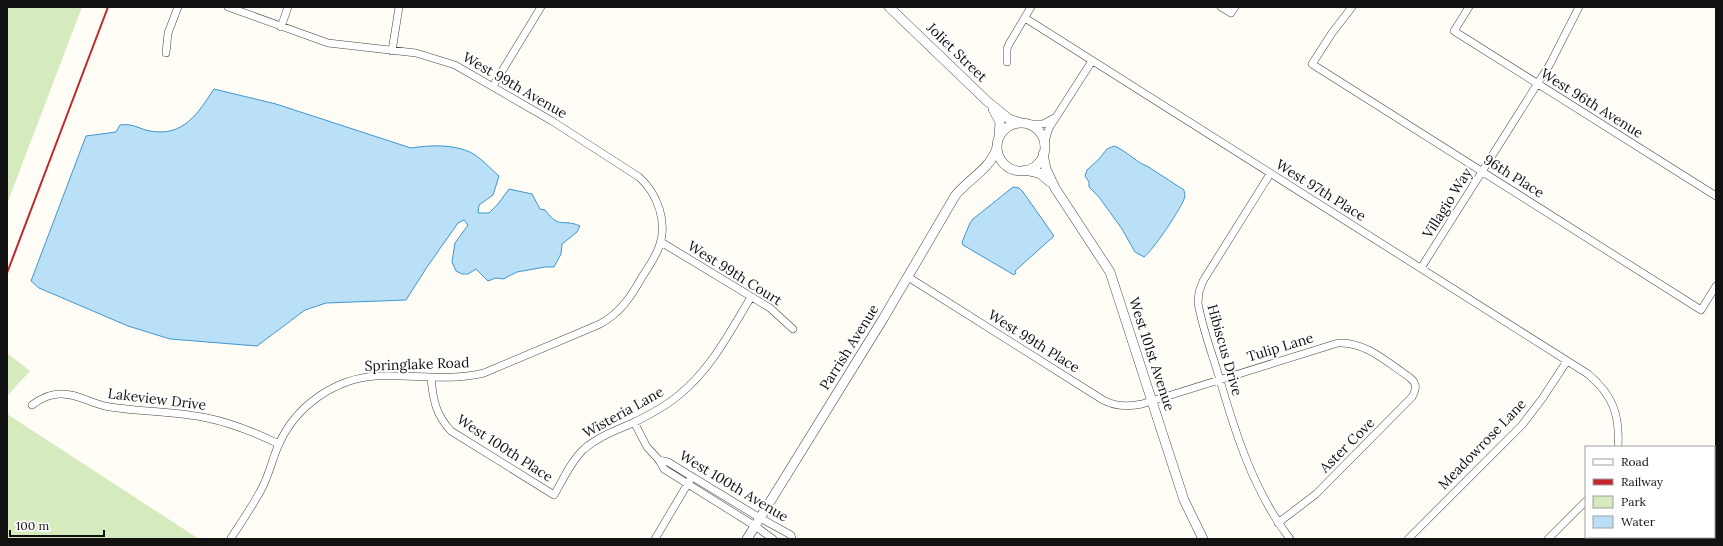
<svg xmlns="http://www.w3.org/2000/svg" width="1723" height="546" font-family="Lora,serif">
  <rect width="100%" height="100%" fill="#fffdf5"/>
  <path fill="#d5ebbd" d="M 7,7 L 82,7 L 7,204 Z
    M 7,353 L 30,371 L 7,396 Z
    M 7,414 L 199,539 L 7,539 Z"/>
  <path fill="#b9e0f7" stroke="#3f96cf" d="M 214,89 L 276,104 L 411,148 C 430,145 452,144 470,152 C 479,156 492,170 499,176 L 493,195 L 479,205 L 478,213 L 489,213 L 498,204 L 509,189 L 532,194 L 540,209 L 545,210 C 560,230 562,218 580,226 L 577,232 L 562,244 L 561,254 L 554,267 L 545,267 L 517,272 L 503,279 L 496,278 L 488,281 L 476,269 L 468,274 L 462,274 L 456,271 L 452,262 L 455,243 L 468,225 L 464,220 L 458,223 L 427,267 L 406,300 L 326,303 L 305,310 L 257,346 L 170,339 L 128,326 L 39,288 L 31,281 L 86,136 L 116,132 L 120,125 C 133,123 139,129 150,131 C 184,137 198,113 214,89 Z
    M 1114,146 C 1124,149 1140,165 1147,166 L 1184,190 C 1184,191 1185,195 1185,196 C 1184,205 1151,253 1144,257 L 1135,252 L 1122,229 L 1099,197 L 1089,187 L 1089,182 L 1085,176 L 1087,170 L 1099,159 L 1107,149 Z
    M 1013,187 L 1019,188 L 1023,192 L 1054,236 L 1015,271 L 1016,273 L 1014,275 L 963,245 L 962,242 L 970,223 L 973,219 Z"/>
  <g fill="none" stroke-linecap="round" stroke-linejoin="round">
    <g stroke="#444" stroke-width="8">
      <path id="minor" d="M 228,7 L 328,43 L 416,53 L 455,65 L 552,121 L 639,177 C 658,194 668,223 659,247 C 655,258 648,268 642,277 C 631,297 620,313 600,324 L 484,373 C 445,382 414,374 376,376 C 334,379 296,406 279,444 C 273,457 270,471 264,484 C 255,503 242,521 231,538
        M 1221,7 L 1231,13 L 1235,7
        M 1352,7 L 1332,33 L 1312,64 L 1701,310 L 1716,286
        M 1469,7 L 1454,31 L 1716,196
        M 1025,18 L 1588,374 C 1613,395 1620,415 1618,447
        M 281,27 L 288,7
        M 392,51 L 399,7
        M 166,53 L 168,33 L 178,7
        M 1007,62 L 1007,49 L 1009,44 L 1031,7
        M 493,86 L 541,7
        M 1028,124 L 1043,124 L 1054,118
        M 1044,145 L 1049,128 L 1092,61
        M 1270,174 L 1203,281 L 1199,292 L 1198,303 C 1202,326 1210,348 1217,370 C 1234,429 1252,489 1290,539
        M 661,242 L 770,308 L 793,329
        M 1421,268 L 1550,64 L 1579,7
        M 908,277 L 1103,400 C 1116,407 1128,407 1142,404 L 1338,343 C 1365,341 1388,363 1409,377 C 1417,383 1417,388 1412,397 L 1316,494 L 1278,523
        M 431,378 C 433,400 436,415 451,431 L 554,495 C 563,480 571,461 584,449 C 599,436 617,430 635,422 C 651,414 666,406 679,395 C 711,369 730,332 751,297
        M 32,405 C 40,399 49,394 60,394 C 77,393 93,405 110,407 C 142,412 175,411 207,418 C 232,423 256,433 279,444
        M 634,422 L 647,447 L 659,460 L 664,469 L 755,526 L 773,539
        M 659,460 L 668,462 L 760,518 L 791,535 L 792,539
        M 655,539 L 690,480
        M 1408,539 L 1522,425 L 1542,399 L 1567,361
        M 1548,539 L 1586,501"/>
    </g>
    <g stroke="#444" stroke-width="10">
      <path id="tertiary" d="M 889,7 L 987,101 L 1009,119 L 1021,123
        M 993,109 L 1000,122 L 999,136
        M997 147a24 24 0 1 1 48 0a24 24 0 1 1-48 0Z
        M 1043,154 L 1046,169 L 1055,188 L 1110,272 L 1184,500 L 1203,539
        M 1025,170 L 1039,173 L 1050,182
        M 747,539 L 883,319 L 955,196 C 968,179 991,169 997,147"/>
    </g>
    <use href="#minor" stroke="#fff" stroke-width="7"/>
    <use href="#tertiary" stroke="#fff" stroke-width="9"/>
    <path stroke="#c4262e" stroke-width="2" d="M 7,273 L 108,7"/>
  </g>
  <g text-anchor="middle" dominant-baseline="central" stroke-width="4" stroke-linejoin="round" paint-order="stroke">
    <g font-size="14" fill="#111" stroke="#fff">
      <text transform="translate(957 52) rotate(44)">Joliet Street</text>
      <text transform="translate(515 85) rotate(30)">West 99th Avenue</text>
      <text transform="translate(1592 103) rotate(32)">West 96th Avenue</text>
      <text transform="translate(1514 176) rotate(32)">96th Place</text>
      <text transform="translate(1321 190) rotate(32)">West 97th Place</text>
      <text transform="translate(1447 203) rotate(-58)">Villagio Way</text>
      <text transform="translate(735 273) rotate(32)">West 99th Court</text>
      <text transform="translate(1034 341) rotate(32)">West 99th Place</text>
      <text transform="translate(849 347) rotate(-58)">Parrish Avenue</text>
      <text transform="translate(1280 347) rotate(-17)">Tulip Lane</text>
      <text transform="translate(1225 350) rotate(74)">Hibiscus Drive</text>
      <text transform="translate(1152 354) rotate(72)">West 101st Avenue</text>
      <text transform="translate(417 364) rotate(-2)">Springlake Road</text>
      <text transform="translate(157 399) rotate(7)">Lakeview Drive</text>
      <text transform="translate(623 412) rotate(-29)">Wisteria Lane</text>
      <text transform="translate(1482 444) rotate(-46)">Meadowrose Lane</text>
      <text transform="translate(1347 445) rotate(-45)">Aster Cove</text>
      <text transform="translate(505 448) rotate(33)">West 100th Place</text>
      <text transform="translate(734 486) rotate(31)">West 100th Avenue</text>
    </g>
  </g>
  <rect width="1723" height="546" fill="none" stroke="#111111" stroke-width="16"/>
  <rect x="1585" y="446" width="130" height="92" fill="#ffffff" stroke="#a0a0a0"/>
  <rect x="1593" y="459" width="20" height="6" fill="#ffffff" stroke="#a0a0a0"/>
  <text x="1621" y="466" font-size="12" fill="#111111">Road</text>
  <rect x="1593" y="479" width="20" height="6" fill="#c4262e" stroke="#a0a0a0"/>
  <text x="1621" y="486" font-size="12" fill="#111111">Railway</text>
  <rect x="1593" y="496" width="20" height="12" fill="#d5ebbd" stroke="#a0a0a0"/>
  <text x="1621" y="506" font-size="12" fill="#111111">Park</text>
  <rect x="1593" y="516" width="20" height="12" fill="#b9e0f7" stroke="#a0a0a0"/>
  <text x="1621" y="526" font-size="12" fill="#111111">Water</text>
  <path d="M10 530v6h94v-6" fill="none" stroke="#111111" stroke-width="2"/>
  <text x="16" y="530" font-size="12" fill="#111111" stroke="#ffffff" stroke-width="3" paint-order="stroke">100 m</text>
</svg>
